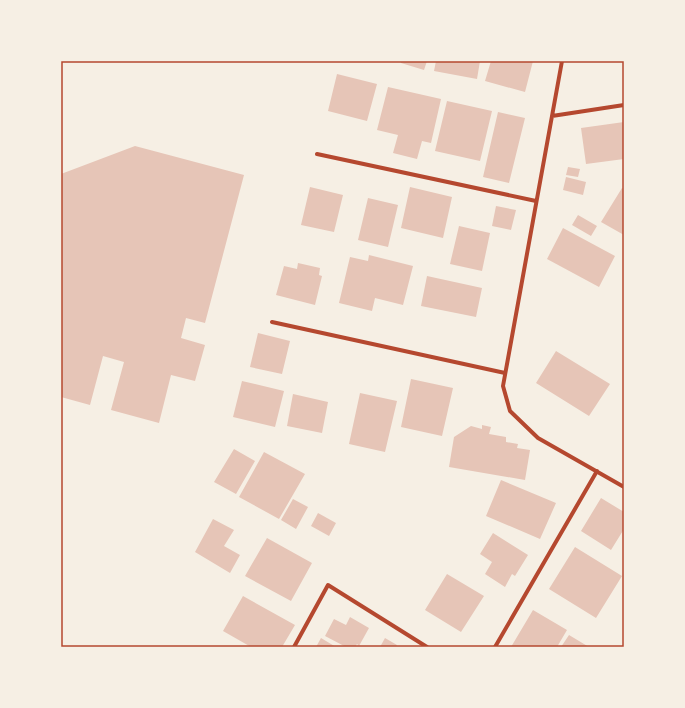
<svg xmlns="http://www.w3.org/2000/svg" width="685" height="708" font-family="Mulish,sans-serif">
  <rect width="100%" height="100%" fill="#f6efe4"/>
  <path fill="#e6c5b7" d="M 401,61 L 427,61 L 424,70 L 401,63 Z
    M 436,61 L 480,61 L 477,79 L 434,71 Z
    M 491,61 L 533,61 L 525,92 L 485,81 Z
    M 337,74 L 377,84 L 367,121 L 328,111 Z
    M 388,87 L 441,99 L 431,143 L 422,141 L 417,159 L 393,153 L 398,135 L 377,130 Z
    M 447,101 L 492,111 L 480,161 L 435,151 Z
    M 498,112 L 525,118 L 509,183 L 483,177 Z
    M 624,122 L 624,159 L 586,164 L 581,128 Z
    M 135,146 L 244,175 L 205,323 L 186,318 L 181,338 L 205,345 L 195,381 L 171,375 L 159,423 L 111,410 L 124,362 L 103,356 L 90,405 L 61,397 L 61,174 Z
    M 568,167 L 580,169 L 578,177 L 566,175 Z
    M 566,177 L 586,182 L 583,195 L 563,190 Z
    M 310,187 L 343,195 L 334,232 L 301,225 Z
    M 410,187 L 452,197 L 443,238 L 401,228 Z
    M 622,188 L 624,189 L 624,235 L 601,222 Z
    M 368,198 L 398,205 L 388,247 L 358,240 Z
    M 496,206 L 516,210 L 511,230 L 492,226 Z
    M 578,215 L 597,226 L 591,236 L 572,225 Z
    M 459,226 L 490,233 L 482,271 L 450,264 Z
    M 563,228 L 615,256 L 599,287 L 547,259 Z
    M 369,255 L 413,266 L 403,305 L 375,298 L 372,311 L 339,303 L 350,257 L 368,261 Z
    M 298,263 L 320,268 L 319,275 L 322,276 L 315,305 L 276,295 L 284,266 L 297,269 Z
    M 427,276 L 482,288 L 476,317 L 421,306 Z
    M 258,333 L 290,341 L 282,374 L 250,367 Z
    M 556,351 L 610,384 L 589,416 L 536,383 Z
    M 411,379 L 453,388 L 442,436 L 401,427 Z
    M 242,381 L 284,391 L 275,427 L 233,417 Z
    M 360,393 L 397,401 L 385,452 L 349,444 Z
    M 293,394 L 328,402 L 322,433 L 287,426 Z
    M 482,425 L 491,427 L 489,434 L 506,437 L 506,442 L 518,444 L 517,448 L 530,450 L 525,480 L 449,467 L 454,437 L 471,426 L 482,429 Z
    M 234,449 L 255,461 L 236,494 L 214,482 Z
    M 264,452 L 305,474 L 279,519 L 239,497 Z
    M 501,480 L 556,503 L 540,539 L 486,516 Z
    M 601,498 L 624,512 L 624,529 L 611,550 L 581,531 Z
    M 293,499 L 308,507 L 296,529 L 281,520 Z
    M 318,513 L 336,523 L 329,536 L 311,526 Z
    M 213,519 L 234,530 L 224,546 L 240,555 L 230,573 L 195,552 Z
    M 493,533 L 528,555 L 515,576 L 512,574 L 505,587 L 485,574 L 492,562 L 480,554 Z
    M 267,538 L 312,563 L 291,601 L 245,576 Z
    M 575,547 L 622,576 L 596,618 L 549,589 Z
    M 447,574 L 484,596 L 461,632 L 425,610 Z
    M 243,596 L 295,625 L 282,647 L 251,647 L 223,631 Z
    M 533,610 L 567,630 L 557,647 L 511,647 Z
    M 350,617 L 369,628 L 359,646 L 357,644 L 355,647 L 346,647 L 325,636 L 334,619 L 346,625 Z
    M 569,635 L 589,647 L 561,647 Z
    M 321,638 L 336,647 L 316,647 Z
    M 385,638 L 397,645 L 396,647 L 380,647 Z"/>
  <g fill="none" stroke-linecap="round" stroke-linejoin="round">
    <path stroke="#b5482f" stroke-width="4" d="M 562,61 L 503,386 L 510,411 L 538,438 L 624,487
      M 552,116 L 624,105
      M 317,154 L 536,201
      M 272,322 L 505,373
      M 294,647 L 328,585 L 427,647
      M 495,647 L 597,471"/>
  </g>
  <rect width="685" height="708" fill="none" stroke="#f6efe4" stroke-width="124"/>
  <rect x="62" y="62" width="561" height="584" fill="none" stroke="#b5482f" stroke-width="1.5"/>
</svg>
